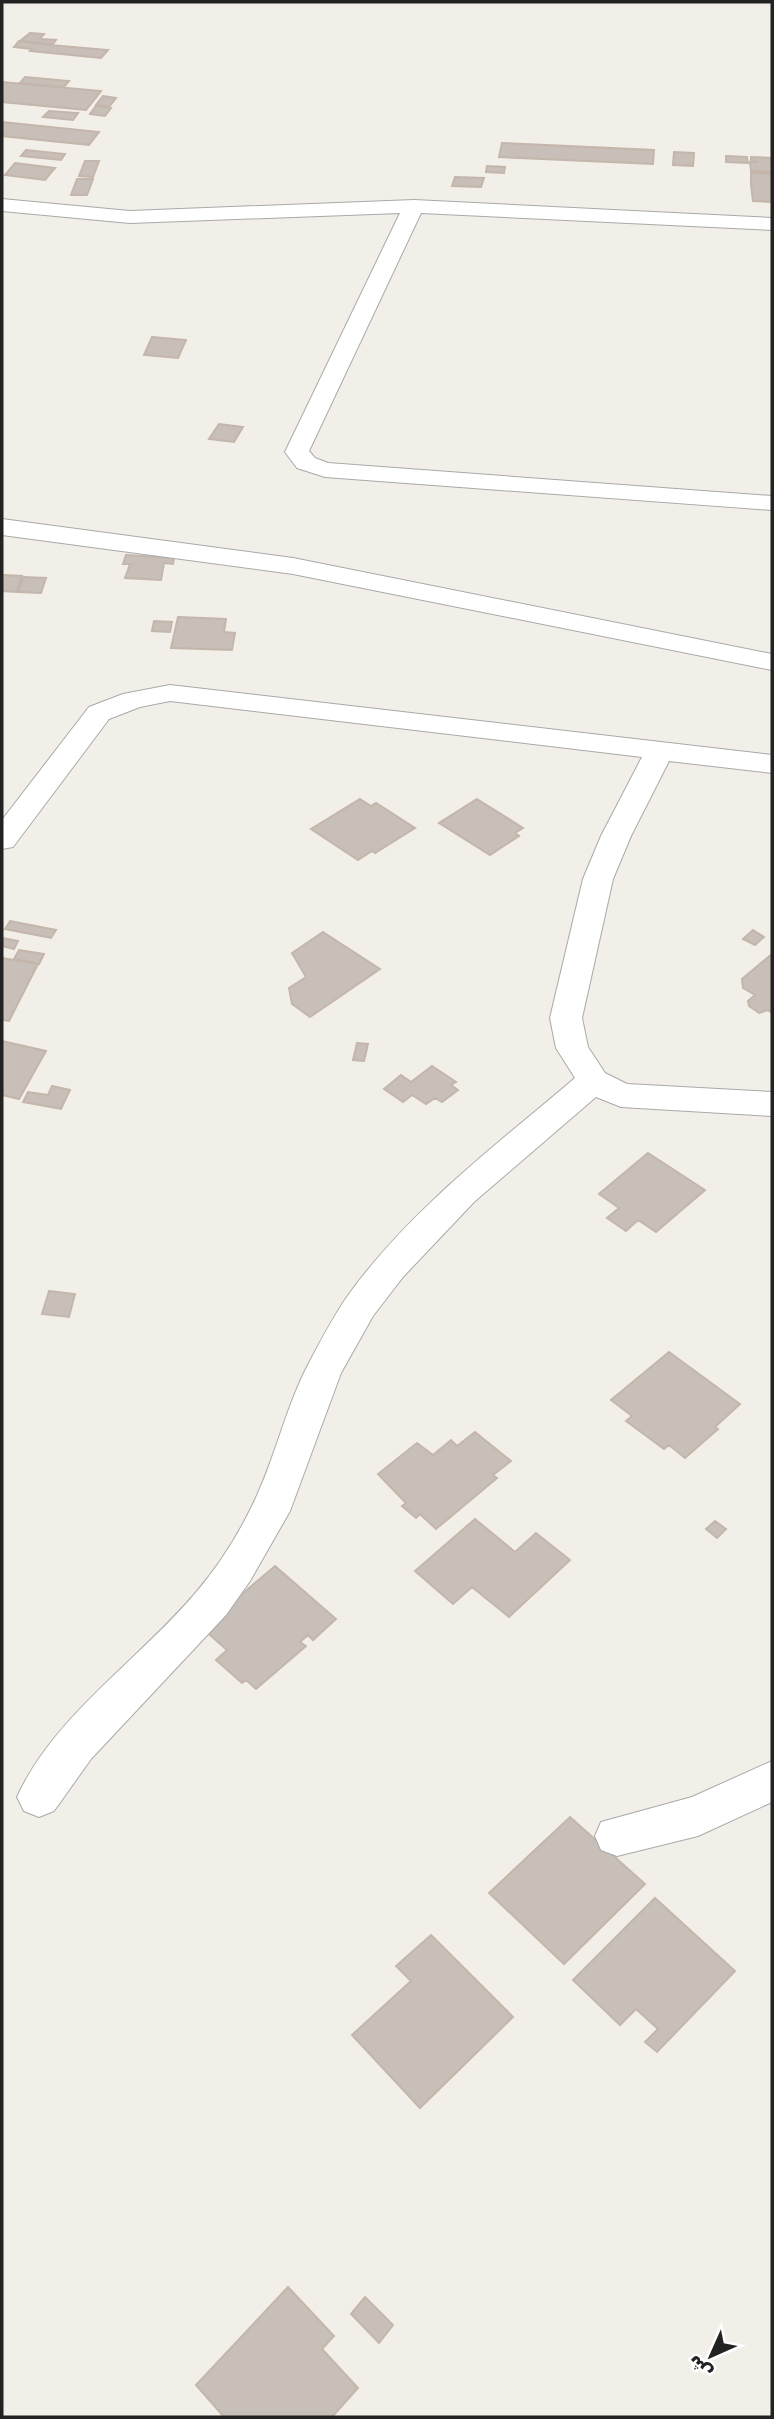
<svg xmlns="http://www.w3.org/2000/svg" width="774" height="2419" font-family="'DejaVu Sans',Vazirmatn,sans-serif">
  <rect width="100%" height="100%" fill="#f2efe9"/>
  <path fill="#c7bfb8" stroke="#c4b6ab" stroke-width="2" d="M 30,33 L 44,34 L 40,39 L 56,40 L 53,44 L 20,41 Z
    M 19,41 L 50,45 L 108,50 L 101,58 L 30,51 L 32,49 L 14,47 Z
    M 25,77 L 69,81 L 64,87 L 20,83 Z
    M 2,82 L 101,91 L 86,110 L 2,102 Z
    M 103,96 L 116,98 L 109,107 L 96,105 Z
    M 96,106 L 111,108 L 105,116 L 90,114 Z
    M 49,111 L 78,113 L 73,120 L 43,117 Z
    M 2,122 L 99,132 L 89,145 L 2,136 Z
    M 502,143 L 654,150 L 653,164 L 499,157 Z
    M 26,150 L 65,154 L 61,160 L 21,156 Z
    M 674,152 L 694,153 L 693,166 L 673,165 Z
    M 726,156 L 747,157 L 748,163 L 726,162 Z
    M 751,157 L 772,158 L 772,172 L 751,171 L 750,162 L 758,162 L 751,160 Z
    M 85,161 L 99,161 L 93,177 L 79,176 Z
    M 15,163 L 55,168 L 45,180 L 5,175 Z
    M 487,166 L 505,167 L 504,173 L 486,172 Z
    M 751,173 L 772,174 L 772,202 L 753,201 L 751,185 L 754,184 L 751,184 Z
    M 455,177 L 484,178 L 481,187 L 452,186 Z
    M 77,179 L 93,179 L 87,195 L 71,195 Z
    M 152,337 L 186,340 L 178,358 L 144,355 Z
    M 219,424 L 243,427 L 234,442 L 209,439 Z
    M 126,555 L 174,558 L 173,564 L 164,563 L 161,580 L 125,578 L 130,564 L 123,564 Z
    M 2,575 L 22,576 L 17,592 L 2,591 Z
    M 24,577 L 46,578 L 41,593 L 18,592 Z
    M 178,617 L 226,619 L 224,632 L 235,633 L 232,650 L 171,648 Z
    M 154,621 L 172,622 L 170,632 L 152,631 Z
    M 360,799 L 371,806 L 376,803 L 415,828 L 375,853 L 372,851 L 358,860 L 311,829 Z
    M 477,799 L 523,828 L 515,833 L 519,836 L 490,855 L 439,823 Z
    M 10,921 L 56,930 L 51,938 L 5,929 Z
    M 753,930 L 764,937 L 755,945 L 743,939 Z
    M 323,932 L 380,969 L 310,1017 L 292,1004 L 289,988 L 306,977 L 292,953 Z
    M 2,938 L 18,941 L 14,949 L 2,946 Z
    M 19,950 L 44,954 L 39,964 L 14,959 Z
    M 772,954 L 772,1013 L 768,1010 L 759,1013 L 749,1006 L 748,1001 L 755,995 L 743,988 L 742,979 Z
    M 2,958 L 38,964 L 9,1021 L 2,1020 Z
    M 2,1041 L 46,1051 L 19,1099 L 2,1095 Z
    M 357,1043 L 368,1044 L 364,1061 L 353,1060 Z
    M 432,1066 L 456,1082 L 451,1085 L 458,1090 L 442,1102 L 435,1098 L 426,1104 L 412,1095 L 403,1102 L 384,1089 L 401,1075 L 411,1082 Z
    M 52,1086 L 70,1090 L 61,1109 L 23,1102 L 28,1092 L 48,1095 Z
    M 648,1153 L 705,1190 L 656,1232 L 638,1220 L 626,1231 L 607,1218 L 619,1208 L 599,1194 Z
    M 49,1291 L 75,1294 L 69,1317 L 42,1314 Z
    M 669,1352 L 740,1404 L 715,1427 L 718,1429 L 685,1458 L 669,1445 L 664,1449 L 626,1421 L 632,1416 L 611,1400 Z
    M 475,1432 L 511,1461 L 493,1475 L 497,1478 L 436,1529 L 420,1514 L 416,1518 L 402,1506 L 406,1503 L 378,1474 L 417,1443 L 433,1455 L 451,1440 L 457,1446 Z
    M 475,1519 L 515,1552 L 536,1533 L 570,1560 L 509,1617 L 472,1587 L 453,1604 L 415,1571 Z
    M 715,1521 L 726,1529 L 717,1538 L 706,1529 Z
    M 275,1566 L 336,1619 L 313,1640 L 308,1635 L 300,1642 L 306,1646 L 256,1689 L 246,1680 L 242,1683 L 216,1660 L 227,1650 L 202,1628 Z
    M 570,1817 L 645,1884 L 564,1964 L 489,1893 Z
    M 655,1898 L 735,1971 L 657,2052 L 645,2042 L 658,2029 L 636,2009 L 620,2025 L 573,1980 Z
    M 431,1935 L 513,2017 L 420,2108 L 352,2035 L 411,1981 L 396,1966 Z
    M 288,2287 L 334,2336 L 322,2349 L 358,2388 L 332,2417 L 224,2417 L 196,2385 Z
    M 365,2297 L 393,2325 L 379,2343 L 351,2314 Z"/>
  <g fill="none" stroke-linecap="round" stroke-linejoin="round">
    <g stroke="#a9a9a9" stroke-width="2">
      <path id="minor" d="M 2,199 L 130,211 L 414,200 L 772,218 L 772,230 L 421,213 L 309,451 L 315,458 L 328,463 L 772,496 L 772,510 L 325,477 L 297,468 L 285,452 L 400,213 L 130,223 L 2,211 Z
        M 2,519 L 293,558 L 772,654 L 772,670 L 293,574 L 2,535 Z
        M 170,685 L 772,755 L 772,773 L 669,761 L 631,836 L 613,879 L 582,1018 L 588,1047 L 605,1073 L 627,1084 L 772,1092 L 772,1116 L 621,1107 L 596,1097 L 474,1202 L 403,1277 L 373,1316 L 341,1373 L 290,1511 L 250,1581 L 226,1615 L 91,1759 L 54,1811 L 39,1817 L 24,1811 L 17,1797 C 54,1715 142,1658 198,1590 C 219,1565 238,1535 252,1506 C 275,1460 285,1408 309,1363 C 321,1340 334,1315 349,1294 C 410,1210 496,1145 575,1078 L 556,1048 L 550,1018 L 583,879 L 601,836 L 642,757 L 170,701 L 140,707 L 109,719 L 13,847 L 2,849 L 2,820 L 89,707 L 123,694 Z
        M 772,1761 L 772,1802 L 698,1836 L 617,1856 L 601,1850 L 595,1836 L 601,1822 L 692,1797 Z"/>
    </g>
    <use href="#minor" fill="#fff" fill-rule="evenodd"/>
  </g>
  <rect width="774" height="2419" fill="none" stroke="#222222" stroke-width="7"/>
  <g transform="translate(711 2356) rotate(225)" stroke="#ffffff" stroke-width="5" paint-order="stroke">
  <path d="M0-5L12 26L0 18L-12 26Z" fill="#222222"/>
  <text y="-10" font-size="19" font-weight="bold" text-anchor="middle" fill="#222222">ش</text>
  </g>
</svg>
